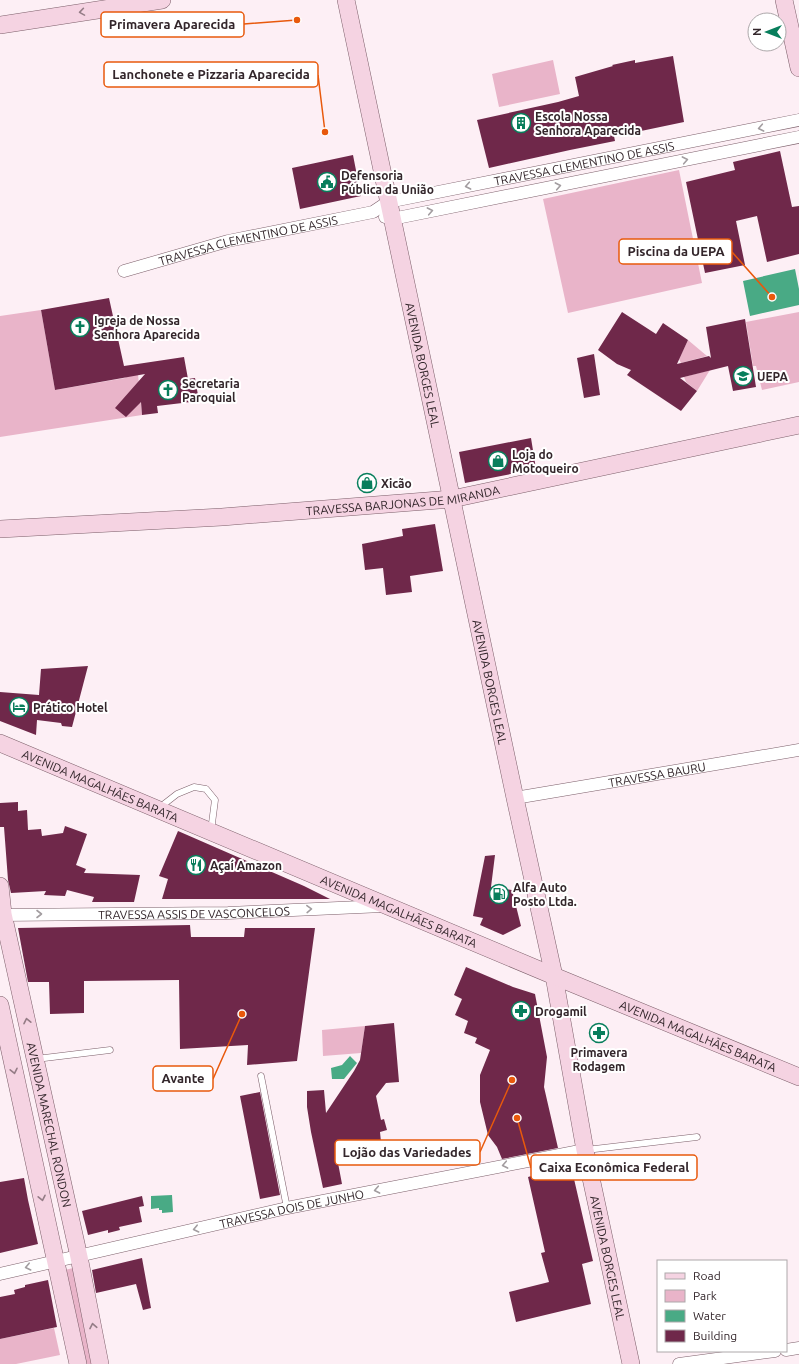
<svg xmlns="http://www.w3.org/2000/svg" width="799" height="1364" font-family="Ubuntu,sans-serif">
  <rect width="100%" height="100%" fill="#fdeff5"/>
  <path fill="#e9b4c9" d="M 553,60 L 560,94 L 499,107 L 492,74 Z
    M 679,170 L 702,283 L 568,313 L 543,199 Z
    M 41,310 L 55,390 L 125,378 L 137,364 L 142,415 L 0,437 L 0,316 Z
    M 799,312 L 799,382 L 762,390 L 756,366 L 753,366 L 746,322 Z
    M 688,340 L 707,356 L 681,363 L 679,359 Z
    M 710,370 L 697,391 L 686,382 L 684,377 Z
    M 365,1026 L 361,1053 L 323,1056 L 322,1030 Z
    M 73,1268 L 93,1364 L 84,1364 L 65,1270 Z
    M 54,1328 L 60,1355 L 16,1364 L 0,1364 L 0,1339 Z"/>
  <path fill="#49aa85" d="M 795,269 L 799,289 L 799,305 L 750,316 L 743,281 Z
    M 350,1056 L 357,1063 L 344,1079 L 332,1079 L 331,1068 L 342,1065 Z
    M 172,1195 L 173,1212 L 162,1213 L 162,1210 L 159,1210 L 159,1208 L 151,1209 L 151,1196 Z"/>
  <path fill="#6f284a" d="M 673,56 L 684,122 L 641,131 L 640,127 L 613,131 L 615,141 L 570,150 L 489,168 L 477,120 L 558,102 L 579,96 L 575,77 L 613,66 L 612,65 L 635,60 L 635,63 Z
    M 780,151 L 792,207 L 799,206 L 799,254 L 767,262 L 757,216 L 736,221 L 745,265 L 705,273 L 686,182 L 735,170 L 733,162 Z
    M 353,155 L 361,196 L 300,209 L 292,168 Z
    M 109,298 L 124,366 L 184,357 L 188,379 L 195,378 L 199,401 L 157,406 L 158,413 L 142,415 L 141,402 L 126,417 L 115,408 L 145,374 L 55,390 L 41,310 Z
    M 622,312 L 656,334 L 663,323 L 688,340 L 677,364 L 709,356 L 711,358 L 706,327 L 745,319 L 756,387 L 733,391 L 728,366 L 680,378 L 697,391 L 681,411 L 627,375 L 631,370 L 617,364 L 598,350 Z
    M 594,354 L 600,395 L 584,398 L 577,358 Z
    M 531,438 L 536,469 L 465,483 L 459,452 Z
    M 435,524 L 443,571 L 410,576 L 412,592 L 386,595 L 383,568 L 365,570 L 362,544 L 403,536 L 402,529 Z
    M 88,666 L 72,727 L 62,726 L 61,723 L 37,720 L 36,735 L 0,721 L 0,692 L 39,695 L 41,669 Z
    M 18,802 L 18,811 L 27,810 L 28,830 L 41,829 L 42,836 L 63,833 L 65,826 L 87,834 L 76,865 L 86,869 L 84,873 L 140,875 L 134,902 L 92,902 L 94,897 L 67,890 L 65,896 L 44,895 L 46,891 L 11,893 L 8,880 L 4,827 L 0,827 L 0,803 Z
    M 178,831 L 304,886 L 330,899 L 162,899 L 168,879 L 159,876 Z
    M 495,855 L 491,887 L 512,890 L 521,926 L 503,935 L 480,925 L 483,918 L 473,916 L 485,856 Z
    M 190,925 L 191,937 L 244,937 L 245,928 L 315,928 L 297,1061 L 247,1065 L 248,1045 L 180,1049 L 179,980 L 84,981 L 84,1013 L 50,1014 L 49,982 L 28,982 L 18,928 Z
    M 466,967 L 513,987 L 535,994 L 547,1057 L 544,1087 L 558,1148 L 502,1159 L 497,1147 L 488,1135 L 480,1102 L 480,1075 L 490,1050 L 475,1043 L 477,1038 L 464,1033 L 468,1021 L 455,1015 L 462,999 L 454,995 Z
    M 394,1023 L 399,1082 L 386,1083 L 376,1096 L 381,1120 L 384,1119 L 387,1130 L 380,1132 L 381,1142 L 335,1147 L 342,1184 L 323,1188 L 311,1132 L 307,1107 L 307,1091 L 324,1090 L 326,1113 L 354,1071 L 360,1060 L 365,1026 Z
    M 260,1092 L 280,1195 L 260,1199 L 240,1096 Z
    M 571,1166 L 593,1261 L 582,1264 L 591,1304 L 516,1322 L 509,1292 L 549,1282 L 541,1253 L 545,1252 L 528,1177 L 562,1167 L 562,1168 Z
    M 24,1178 L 28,1200 L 38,1244 L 0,1253 L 0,1182 Z
    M 142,1196 L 144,1206 L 139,1207 L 142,1222 L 119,1227 L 120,1230 L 108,1233 L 108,1230 L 88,1235 L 82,1211 Z
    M 142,1258 L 151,1308 L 143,1310 L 136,1284 L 96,1293 L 92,1270 Z
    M 48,1280 L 57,1327 L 0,1339 L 0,1297 L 15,1294 L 14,1290 L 25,1287 L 25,1285 Z"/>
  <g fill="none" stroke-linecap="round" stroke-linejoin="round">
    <g stroke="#7c5f6a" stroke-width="7">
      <path id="lane" d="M 159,808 L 177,794 L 194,787 L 206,789 L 215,800 L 211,831
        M 36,1059 L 110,1050
        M 261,1076 L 287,1208
        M 586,1150 L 697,1137"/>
    </g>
    <g stroke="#7c5f6a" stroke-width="13">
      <g id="street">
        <path d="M 385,217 L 392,219 L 799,137"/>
        <path id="s1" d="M 124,271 L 228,241 L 373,212 L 388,202 L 799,120"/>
        <path id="s2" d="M 515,798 L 799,750"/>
        <path id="s3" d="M 0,915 L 228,913 L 383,906"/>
        <path id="s4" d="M 0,1274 L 287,1208 L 585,1150"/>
        <path d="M 786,1350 L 799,1348"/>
        <path d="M 679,1364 L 775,1351"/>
      </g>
    </g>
    <g stroke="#7c5f6a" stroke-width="18">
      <g id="secondary">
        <path id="s5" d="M 346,0 L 515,798 L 554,976 L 585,1150 L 631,1364"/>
        <path d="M 784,0 L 799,68"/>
        <path d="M 0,25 L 162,0"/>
        <path id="s6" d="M 0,529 L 222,517 L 452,499 L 799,425"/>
        <path id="s7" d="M 0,743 L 554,976 L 799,1077"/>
        <path id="s8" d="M 0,886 L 3,914 L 79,1257 L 100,1364"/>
        <path d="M 0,1005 L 78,1364"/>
      </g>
    </g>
    <use href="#lane" stroke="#fff" stroke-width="6"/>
    <use href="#street" stroke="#fff" stroke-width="12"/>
    <use href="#secondary" stroke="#f5d3e2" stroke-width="17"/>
  </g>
  <defs><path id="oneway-chevron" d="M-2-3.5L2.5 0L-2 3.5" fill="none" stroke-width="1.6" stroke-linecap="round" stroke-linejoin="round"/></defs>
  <g stroke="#947c86">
    <use href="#oneway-chevron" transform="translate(82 12) rotate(171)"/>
    <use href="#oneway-chevron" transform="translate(27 1021) rotate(-102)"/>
    <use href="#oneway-chevron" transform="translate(14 1071) rotate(78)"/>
    <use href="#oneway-chevron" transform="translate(42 1198) rotate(78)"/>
    <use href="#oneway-chevron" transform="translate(93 1326) rotate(-101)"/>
  </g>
  <g stroke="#a39da0">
    <use href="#oneway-chevron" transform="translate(761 128) rotate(169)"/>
    <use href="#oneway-chevron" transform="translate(685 160) rotate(-11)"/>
    <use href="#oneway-chevron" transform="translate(468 186) rotate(169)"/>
    <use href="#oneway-chevron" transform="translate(558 186) rotate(-11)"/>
    <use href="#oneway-chevron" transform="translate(430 211) rotate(-11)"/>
    <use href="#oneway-chevron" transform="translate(309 909) rotate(-2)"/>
    <use href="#oneway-chevron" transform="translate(39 914)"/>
    <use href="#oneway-chevron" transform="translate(505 1165) rotate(169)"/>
    <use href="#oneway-chevron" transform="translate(377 1190) rotate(169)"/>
    <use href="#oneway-chevron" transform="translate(196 1229) rotate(167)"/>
    <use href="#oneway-chevron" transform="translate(28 1267) rotate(167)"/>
  </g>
  <defs>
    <g id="building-ring" transform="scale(1)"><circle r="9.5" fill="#fff" stroke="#087e5c" stroke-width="1.5"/><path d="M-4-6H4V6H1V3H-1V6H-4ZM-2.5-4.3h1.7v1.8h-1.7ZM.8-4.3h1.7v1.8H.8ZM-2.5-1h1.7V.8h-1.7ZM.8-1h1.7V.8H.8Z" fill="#087e5c"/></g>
    <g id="civic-ring" transform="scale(1)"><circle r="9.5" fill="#fff" stroke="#087e5c" stroke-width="1.5"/><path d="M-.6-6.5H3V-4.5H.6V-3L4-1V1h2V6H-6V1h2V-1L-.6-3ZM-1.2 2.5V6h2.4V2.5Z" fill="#087e5c"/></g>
    <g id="church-ring" transform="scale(1)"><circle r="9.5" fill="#fff" stroke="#087e5c" stroke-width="1.5"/><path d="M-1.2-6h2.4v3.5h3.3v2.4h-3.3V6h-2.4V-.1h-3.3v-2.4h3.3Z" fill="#087e5c"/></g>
    <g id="university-ring" transform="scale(1)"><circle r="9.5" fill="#fff" stroke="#087e5c" stroke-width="1.5"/><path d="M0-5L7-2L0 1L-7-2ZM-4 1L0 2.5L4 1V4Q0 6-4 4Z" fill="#087e5c"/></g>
    <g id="shop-ring" transform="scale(1)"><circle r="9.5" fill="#fff" stroke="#087e5c" stroke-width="1.5"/><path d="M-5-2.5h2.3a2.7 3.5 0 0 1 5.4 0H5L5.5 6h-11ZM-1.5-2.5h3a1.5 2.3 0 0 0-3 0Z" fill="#087e5c"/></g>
    <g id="hotel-ring" transform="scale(1)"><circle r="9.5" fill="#fff" stroke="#087e5c" stroke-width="1.5"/><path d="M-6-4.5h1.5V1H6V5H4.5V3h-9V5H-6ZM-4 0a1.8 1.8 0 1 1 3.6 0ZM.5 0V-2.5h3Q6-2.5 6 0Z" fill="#087e5c"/></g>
    <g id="restaurant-ring" transform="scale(1)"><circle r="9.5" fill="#fff" stroke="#087e5c" stroke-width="1.5"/><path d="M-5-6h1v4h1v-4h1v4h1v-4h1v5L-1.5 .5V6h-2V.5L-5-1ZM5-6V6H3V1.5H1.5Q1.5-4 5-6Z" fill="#087e5c"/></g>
    <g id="fuel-ring" transform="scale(1)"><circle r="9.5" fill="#fff" stroke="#087e5c" stroke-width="1.5"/><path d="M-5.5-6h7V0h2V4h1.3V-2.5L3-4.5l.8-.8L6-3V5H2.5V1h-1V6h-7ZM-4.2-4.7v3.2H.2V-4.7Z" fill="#087e5c"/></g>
    <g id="pharmacy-ring" transform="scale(1)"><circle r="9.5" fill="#fff" stroke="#087e5c" stroke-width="1.5"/><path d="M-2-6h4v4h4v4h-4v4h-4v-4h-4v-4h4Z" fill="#087e5c"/></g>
  </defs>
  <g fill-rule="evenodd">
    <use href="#building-ring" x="521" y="123"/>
    <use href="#civic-ring" x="327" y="182"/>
    <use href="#church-ring" x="80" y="327"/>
    <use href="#university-ring" x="743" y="376"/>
    <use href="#church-ring" x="168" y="390"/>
    <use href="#shop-ring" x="498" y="461"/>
    <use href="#shop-ring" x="367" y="483"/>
    <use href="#hotel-ring" x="19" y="707"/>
    <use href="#restaurant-ring" x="196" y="865"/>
    <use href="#fuel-ring" x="499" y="894"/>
    <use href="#pharmacy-ring" x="521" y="1011"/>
    <use href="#pharmacy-ring" x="599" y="1033"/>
  </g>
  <g text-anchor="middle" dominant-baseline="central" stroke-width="4" stroke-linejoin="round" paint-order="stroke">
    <g font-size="12" font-weight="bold" fill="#33262b" stroke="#fff" text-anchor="start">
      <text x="535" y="116">Escola Nossa<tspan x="535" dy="14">Senhora Aparecida</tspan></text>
      <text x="341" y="175">Defensoria<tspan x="341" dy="14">Pública da União</tspan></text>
      <text x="94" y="320">Igreja de Nossa<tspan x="94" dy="14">Senhora Aparecida</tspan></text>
      <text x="757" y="376">UEPA</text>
      <text x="182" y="383">Secretaria<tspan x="182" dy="14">Paroquial</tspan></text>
      <text x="512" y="454">Loja do<tspan x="512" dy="14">Motoqueiro</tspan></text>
      <text x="381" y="483">Xicão</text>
      <text x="33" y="707">Prático Hotel</text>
      <text x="210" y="865">Açaí Amazon</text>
      <text x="513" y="887">Alfa Auto<tspan x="513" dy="14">Posto Ltda.</tspan></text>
      <text x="535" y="1011">Drogamil</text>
      <text x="599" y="1052" text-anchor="middle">Primavera<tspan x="599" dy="14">Rodagem</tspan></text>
    </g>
    <g font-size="12" fill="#33262b" stroke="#fff">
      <text stroke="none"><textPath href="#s1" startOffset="474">TRAVESSA CLEMENTINO DE ASSIS</textPath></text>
      <text stroke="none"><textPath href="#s1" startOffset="128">TRAVESSA CLEMENTINO DE ASSIS</textPath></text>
      <text stroke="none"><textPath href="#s5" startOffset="373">AVENIDA BORGES LEAL</textPath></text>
      <text stroke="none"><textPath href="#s6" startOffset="404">TRAVESSA BARJONAS DE MIRANDA</textPath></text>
      <text stroke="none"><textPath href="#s5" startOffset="697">AVENIDA BORGES LEAL</textPath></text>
      <text stroke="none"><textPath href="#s2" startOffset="144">TRAVESSA BAURU</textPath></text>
      <text stroke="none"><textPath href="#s7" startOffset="109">AVENIDA MAGALHÃES BARATA</textPath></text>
      <text stroke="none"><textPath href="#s7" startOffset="433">AVENIDA MAGALHÃES BARATA</textPath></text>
      <text stroke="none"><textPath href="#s3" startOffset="194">TRAVESSA ASSIS DE VASCONCELOS</textPath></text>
      <text stroke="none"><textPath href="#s7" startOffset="757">AVENIDA MAGALHÃES BARATA</textPath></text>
      <text stroke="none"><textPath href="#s8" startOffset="244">AVENIDA MARECHAL RONDON</textPath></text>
      <text stroke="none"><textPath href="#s4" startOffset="299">TRAVESSA DOIS DE JUNHO</textPath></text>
      <text stroke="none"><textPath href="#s5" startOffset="1285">AVENIDA BORGES LEAL</textPath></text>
    </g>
  </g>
  <path fill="none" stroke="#e8590c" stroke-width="1.5" d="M297 20L244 24M325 132L318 75M772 297L732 252M242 1014L213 1079M512 1080L480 1152M517 1118L531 1168"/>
  <g fill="#e8590c" stroke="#fff" stroke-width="1.5">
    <circle cx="297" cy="20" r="4"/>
    <circle cx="325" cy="132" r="4"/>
    <circle cx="772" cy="297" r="4"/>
    <circle cx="242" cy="1014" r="4"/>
    <circle cx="512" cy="1080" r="4"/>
    <circle cx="517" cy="1118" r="4"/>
  </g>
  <g fill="#fff" stroke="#e8590c" stroke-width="1.5">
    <rect x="101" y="12" width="143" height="25" rx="4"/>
    <rect x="104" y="62" width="214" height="25" rx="4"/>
    <rect x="619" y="239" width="113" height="25" rx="4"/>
    <rect x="153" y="1066" width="60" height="25" rx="4"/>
    <rect x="335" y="1140" width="145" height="25" rx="4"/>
    <rect x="531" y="1155" width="166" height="25" rx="4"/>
  </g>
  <g font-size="13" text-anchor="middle" font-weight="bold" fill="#33262b">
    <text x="172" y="29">Primavera Aparecida</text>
    <text x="211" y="79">Lanchonete e Pizzaria Aparecida</text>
    <text x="676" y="256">Piscina da UEPA</text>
    <text x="183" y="1083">Avante</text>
    <text x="407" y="1157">Lojão das Variedades</text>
    <text x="614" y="1172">Caixa Econômica Federal</text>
  </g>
  <rect x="657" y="1260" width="130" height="92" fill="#ffffff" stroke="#ada8aa"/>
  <rect x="665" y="1273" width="20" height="6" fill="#f5d3e2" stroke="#ada8aa"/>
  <text x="693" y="1280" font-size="12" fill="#33262b">Road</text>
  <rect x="665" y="1290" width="20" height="12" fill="#e9b4c9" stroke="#ada8aa"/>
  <text x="693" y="1300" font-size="12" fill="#33262b">Park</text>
  <rect x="665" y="1310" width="20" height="12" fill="#49aa85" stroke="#ada8aa"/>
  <text x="693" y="1320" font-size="12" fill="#33262b">Water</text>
  <rect x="665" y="1330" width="20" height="12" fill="#6f284a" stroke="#ada8aa"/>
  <text x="693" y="1340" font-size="12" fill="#33262b">Building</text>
  <g transform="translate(767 32) rotate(270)"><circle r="19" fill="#ffffff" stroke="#ada8aa"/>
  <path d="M0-3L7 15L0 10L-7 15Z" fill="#087e5c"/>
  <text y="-6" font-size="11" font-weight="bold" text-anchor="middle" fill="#33262b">N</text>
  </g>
</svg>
